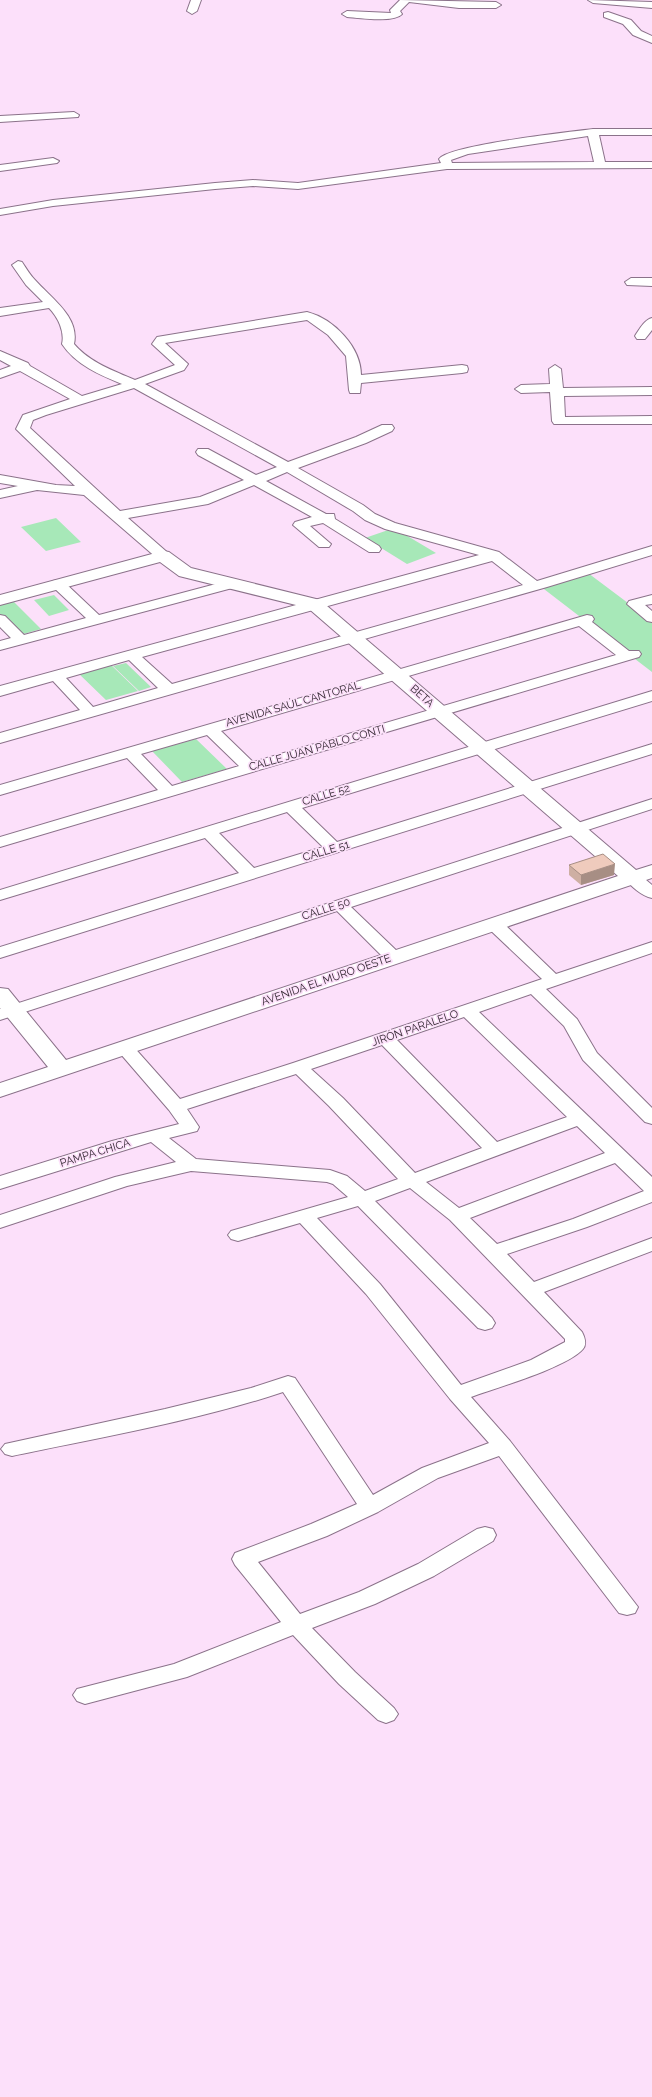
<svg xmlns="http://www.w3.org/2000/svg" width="652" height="2097" font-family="Raleway,sans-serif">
  <rect width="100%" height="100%" fill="#fce0fa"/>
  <path fill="#a7e8b8" d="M 56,518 L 81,542 L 46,551 L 21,527 Z
    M 394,528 L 436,553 L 407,564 L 365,538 Z
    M 588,573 L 652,621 L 652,672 L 540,586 Z
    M 54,595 L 69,610 L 49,616 L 34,600 Z
    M 13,601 L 41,629 L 20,635 L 0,614 L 0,605 Z
    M 109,663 L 138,691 L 106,700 L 77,672 Z
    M 126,663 L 151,687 L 139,691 L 113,666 Z
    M 196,739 L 227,769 L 182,782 L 152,751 Z"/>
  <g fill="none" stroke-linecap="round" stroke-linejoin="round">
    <g stroke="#8b728a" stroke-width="2">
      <path id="street" d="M 191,0 L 201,0 L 197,11 L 192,14 L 187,11 Z
        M 400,0 L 496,2 L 501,5 L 496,8 L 459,8 L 409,2 L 400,11 L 402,14 C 394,23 359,18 347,17 L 342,14 L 347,11 L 391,13 L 390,10 Z
        M 588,0 L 652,2 L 652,8 L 593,3 Z
        M 608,12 L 631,20 L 641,31 L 652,36 L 652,43 L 633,35 L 623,24 L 604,17 L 604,13 Z
        M 74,112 L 79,115 L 78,117 L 0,122 L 0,116 Z
        M 593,129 L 652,129 L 652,135 L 599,135 L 605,162 L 652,162 L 652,168 L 447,169 L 298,189 L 253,186 L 215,189 L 53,206 L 0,215 L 0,209 L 53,200 L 215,183 L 253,180 L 298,183 L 441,163 L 439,159 C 449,145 569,132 593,129 ZM 588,136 L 594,162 L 452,163 L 451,160 L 468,154 Z
        M 53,158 L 59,161 L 57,163 L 0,171 L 0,165 Z
        M 18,261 L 22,262 C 26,268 30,275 35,280 C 51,298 80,317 74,344 C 89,362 114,371 135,380 L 175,365 L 152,344 L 157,337 L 307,312 C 334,319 361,347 361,375 L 462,365 L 467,366 L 468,369 L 467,372 L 462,373 L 361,383 L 360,393 L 350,393 L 349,390 L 346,356 L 328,335 L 307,320 L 165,343 L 188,364 L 184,370 L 145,384 L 288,462 L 356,437 L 382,425 L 392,425 L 394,428 L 392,431 L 366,443 L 298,468 L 363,505 L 375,514 L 395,523 L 499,552 L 537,581 L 652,546 L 652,555 L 547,587 L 0,743 L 0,733 L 80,710 L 53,681 L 0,696 L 0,686 L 479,555 L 385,529 L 365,520 L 353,511 L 287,472 L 266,481 L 326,514 L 334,514 L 335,519 L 379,546 L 381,549 L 379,552 L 369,552 L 323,523 L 310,526 L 331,544 L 329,547 L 319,547 L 293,525 L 295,522 L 312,517 L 254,485 L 208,504 L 128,518 L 168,553 L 170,556 L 168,559 L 158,559 L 84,495 L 37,490 L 0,498 L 0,490 L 18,486 L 0,483 L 0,475 L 56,485 L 75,486 L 16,429 L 23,415 L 70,399 L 20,371 L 0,378 L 0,370 L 11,366 L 0,360 L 0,351 L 28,363 L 30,366 L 82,396 L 122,384 C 100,375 76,365 62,344 C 65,332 58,317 49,308 L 0,316 L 0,308 L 43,302 L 26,285 L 12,265 ZM 134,388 L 277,467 L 256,475 L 208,449 L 198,449 L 196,452 L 198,455 L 244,480 L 200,497 L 120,511 L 30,428 L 33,420 L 46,415 ZM 492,561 L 523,585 L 172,684 L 142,657 ZM 129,660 L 158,688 L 93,707 L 66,678 Z
        M 631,278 L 652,278 L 652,286 L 627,285 L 625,282 Z
        M 652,318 L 652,330 L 645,339 L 637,339 L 635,336 C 639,330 644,320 652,318 Z
        M 555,365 L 561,369 L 563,388 L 652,387 L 652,395 L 564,396 L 565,417 L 652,416 L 652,424 L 554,424 L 552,421 L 550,392 L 521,393 L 515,389 L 521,385 L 550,384 L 549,369 Z
        M 58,580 L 63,581 L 99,615 L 231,580 L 236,581 L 238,584 L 236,587 L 0,650 L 0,641 L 11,638 L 0,627 L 0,615 L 5,616 L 24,635 L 86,618 L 53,587 L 51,584 L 53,581 Z
        M 652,595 L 652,604 L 645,605 L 652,611 L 652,622 L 647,621 L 627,604 L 629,601 Z
        M 587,615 L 592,616 L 594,619 L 592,622 L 629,651 L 639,651 L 641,654 L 639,657 L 0,847 L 0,837 L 158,790 L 127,758 L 0,795 L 0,785 ZM 579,626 L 616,655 L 253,762 L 221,731 ZM 207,735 L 239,766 L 172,786 L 141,754 Z
        M 652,691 L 652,701 L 302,808 L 337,842 L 652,744 L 652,754 L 0,958 L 0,947 L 239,873 L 205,838 L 0,900 L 0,890 ZM 287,812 L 323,847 L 254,868 L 219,833 Z
        M 652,799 L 652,809 L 351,907 L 399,953 L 402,957 L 399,961 L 393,962 L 387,961 L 337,911 L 0,1020 L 0,1009 Z
        M 633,873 L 639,874 L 652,885 L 652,898 C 642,896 630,886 625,878 L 627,874 Z
        M 494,919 L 500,920 L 556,974 L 652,942 L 652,953 L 546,989 L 577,1019 L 597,1053 L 652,1108 L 652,1124 L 645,1122 L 583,1060 L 564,1026 L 531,994 L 479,1012 L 652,1177 L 652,1202 L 587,1227 L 507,1254 L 534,1282 L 652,1238 L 652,1251 L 544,1292 L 582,1332 C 585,1338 587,1344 583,1349 C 568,1367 496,1388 471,1397 L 510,1441 L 638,1607 L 635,1613 L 627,1615 L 619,1613 L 499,1456 L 438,1478 L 378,1512 L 327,1536 L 258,1562 L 300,1614 L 359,1592 L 418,1564 L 477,1529 L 485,1527 L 493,1529 L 496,1535 L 493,1541 L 434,1576 L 375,1604 L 312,1628 L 355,1672 L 394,1708 L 398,1714 L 394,1720 L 386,1723 L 378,1720 L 339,1684 L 293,1635 L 187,1677 L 85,1704 L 77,1701 L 73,1695 L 77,1689 L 174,1664 L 281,1622 L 235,1565 L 232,1559 L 235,1553 L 311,1524 L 357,1504 L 283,1392 C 196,1421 102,1437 12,1456 L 5,1454 L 1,1449 L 5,1444 L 165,1409 L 251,1388 L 288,1376 L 295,1378 L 373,1495 L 422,1468 L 489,1443 L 450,1399 L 366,1294 L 300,1223 L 238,1241 L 231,1239 L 228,1235 L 231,1231 L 348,1197 L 333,1184 L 327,1182 L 191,1171 L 127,1186 L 0,1228 L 0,1215 L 115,1177 L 176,1162 L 151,1142 L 0,1189 L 0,1176 L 112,1141 L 179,1124 L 169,1110 L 119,1052 L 116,1048 L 119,1044 L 125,1043 L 131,1044 L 180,1099 L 293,1063 L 542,979 L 488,928 L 485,924 L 488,920 ZM 464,1017 L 567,1117 L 497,1142 L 397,1040 ZM 382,1045 L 482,1148 L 415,1173 L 343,1098 L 311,1069 ZM 296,1074 L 329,1106 L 398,1179 L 365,1191 L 347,1176 L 330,1170 L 196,1159 L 169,1138 L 197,1131 L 199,1127 L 187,1109 ZM 577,1126 L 605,1153 L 459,1208 L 426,1182 ZM 615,1163 L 644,1191 L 573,1219 L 497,1244 L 470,1218 ZM 410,1188 L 450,1220 L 565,1339 L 565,1342 L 531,1360 L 461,1385 L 380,1284 L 317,1218 L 358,1206 L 478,1328 L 485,1330 L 492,1328 L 495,1323 L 492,1318 L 375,1201 Z"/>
    </g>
    <g stroke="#8b728a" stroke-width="2">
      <path id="secondary" d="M 163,551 L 169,552 L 191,568 L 320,600 L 636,870 L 652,865 L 652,878 L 0,1097 L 0,1083 L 48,1067 L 0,1008 L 0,988 L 8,989 L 66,1060 L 618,876 L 308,608 L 179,576 L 160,562 L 0,605 L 0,595 Z"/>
    </g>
    <use href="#street" fill="#fff" fill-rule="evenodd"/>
    <use href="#secondary" fill="#fff" fill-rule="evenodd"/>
  </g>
  <path fill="#ceafa3" d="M 569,865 L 614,875 L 581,885 L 569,875 Z"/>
  <path fill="#a78e84" d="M 615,864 L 614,875 L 581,885 L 581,875 Z"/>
  <path fill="#efcbbd" stroke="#a78e84" d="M 603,854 L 615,864 L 581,875 L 569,865 Z"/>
  <g text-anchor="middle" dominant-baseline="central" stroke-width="3.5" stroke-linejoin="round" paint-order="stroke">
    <g font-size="11" fill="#332832" stroke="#fce0fa">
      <text transform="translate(422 696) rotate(42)">BETA</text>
      <text transform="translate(293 704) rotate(-16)">AVENIDA SAÚL CANTORAL</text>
      <text transform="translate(317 748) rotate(-16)">CALLE JUAN PABLO CONTI</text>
      <text transform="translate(326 795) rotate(-17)">CALLE 52</text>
      <text transform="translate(326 851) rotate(-17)">CALLE 51</text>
      <text transform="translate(326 909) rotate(-18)">CALLE 50</text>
      <text transform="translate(326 980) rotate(-19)">AVENIDA EL MURO OESTE</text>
      <text transform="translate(415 1028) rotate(-19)">JIRÓN PARALELO</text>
      <text transform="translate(95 1153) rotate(-17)">PAMPA CHICA</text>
    </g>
  </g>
</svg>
